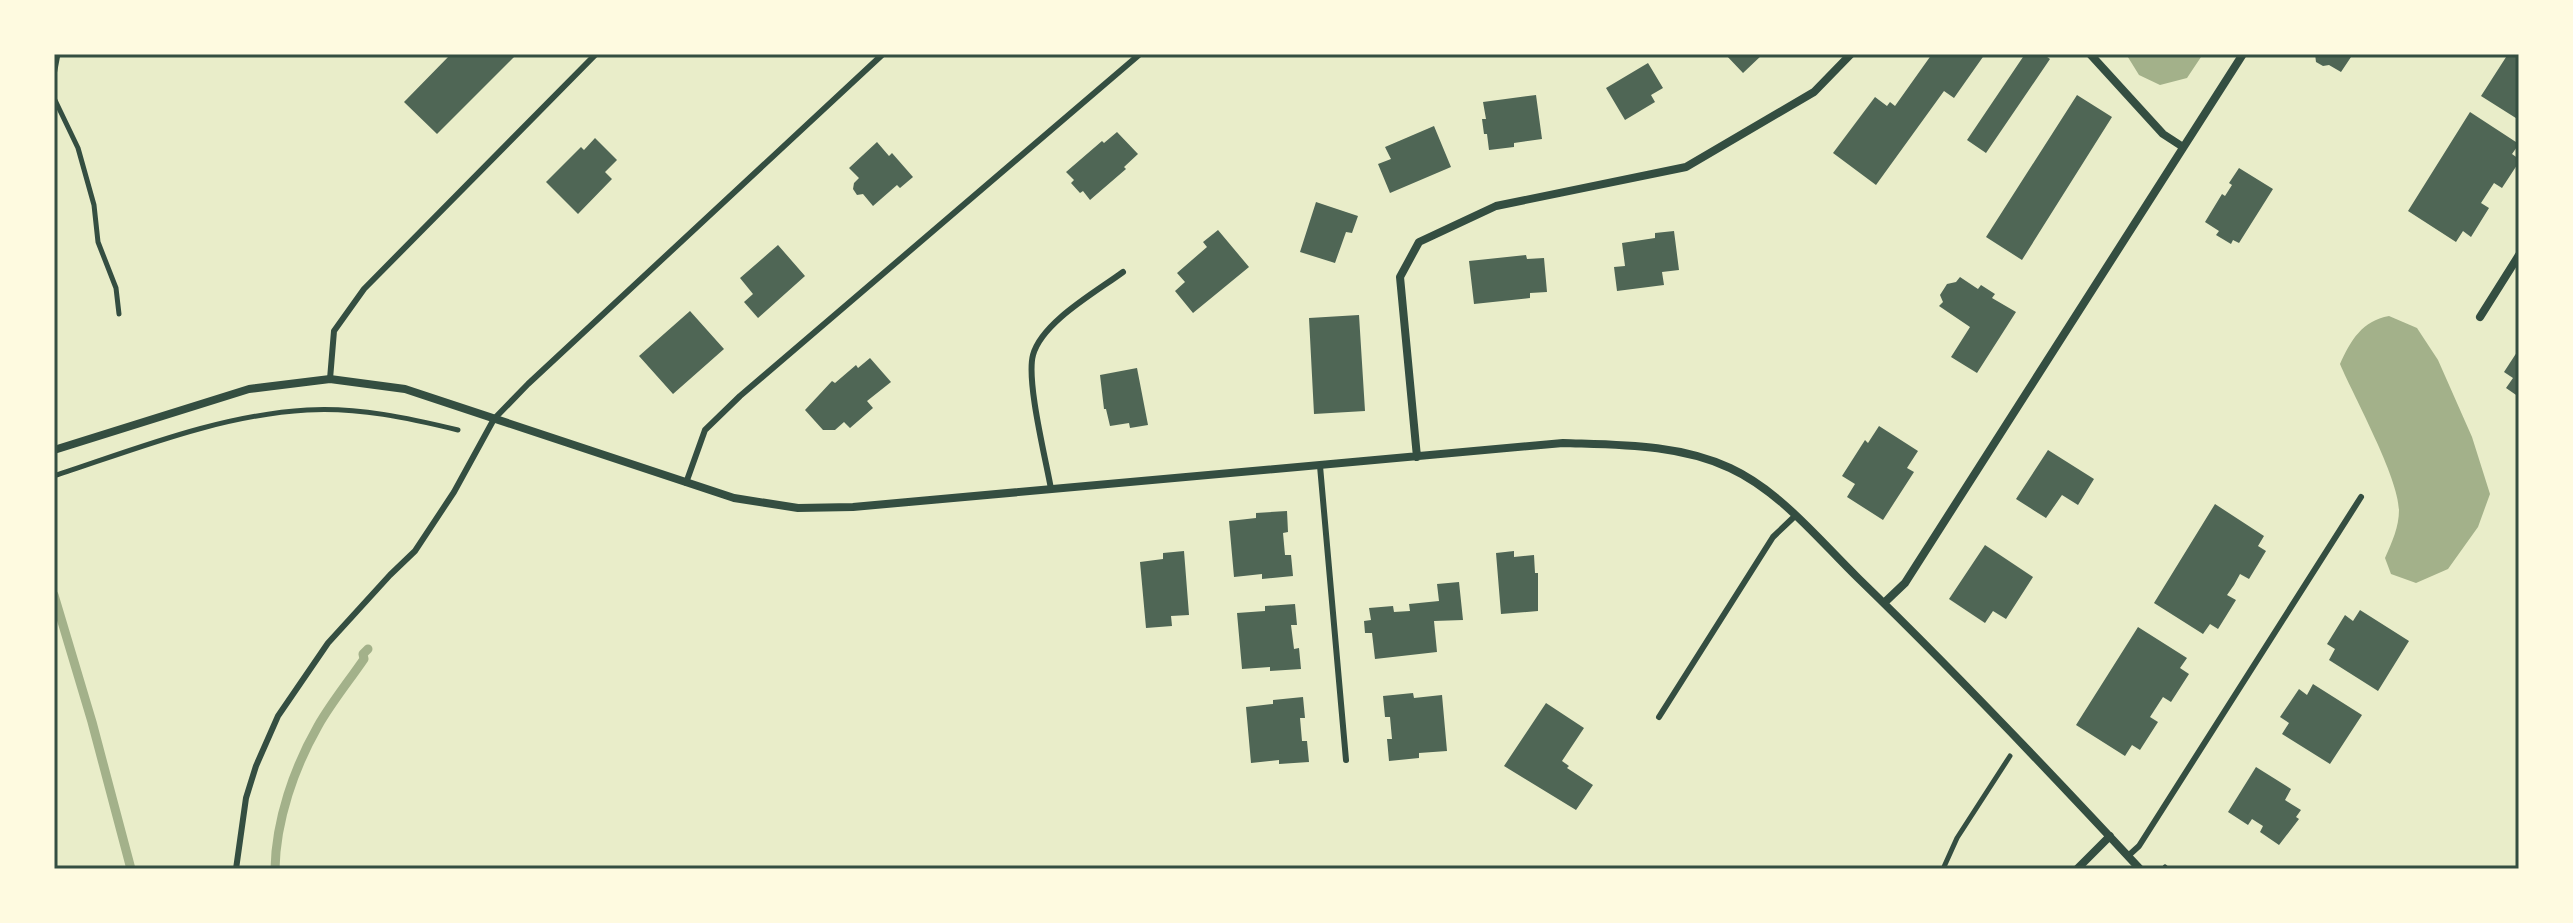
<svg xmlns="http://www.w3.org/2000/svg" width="2573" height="923" font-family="'Sofia Sans Condensed',sans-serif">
  <rect width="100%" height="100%" fill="#e9edc9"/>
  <path fill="#a3b18a" d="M 2126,54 L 2203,54 L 2187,78 L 2160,85 L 2139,75 Z
    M 2389,316 L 2417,328 L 2438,360 L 2472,437 L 2490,494 L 2478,527 L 2448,569 L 2416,583 L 2391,574 L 2385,558 C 2392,542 2399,527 2399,510 C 2398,476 2355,399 2340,364 C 2351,340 2362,321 2389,316 Z"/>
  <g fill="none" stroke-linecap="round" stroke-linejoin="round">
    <path stroke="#a3b18a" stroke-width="9" d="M 54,595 L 92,722 L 131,869
      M 275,869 C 276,820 294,768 318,726 C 331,703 349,681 364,659 L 363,654 L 368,649"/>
  </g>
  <path fill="#4f6655" d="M 451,54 L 517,54 L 437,134 L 404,102 Z
    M 1725,54 L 1763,54 L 1743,73 Z
    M 1932,54 L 1985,54 L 1954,98 L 1944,91 L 1876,185 L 1833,153 L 1875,97 L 1887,106 L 1890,102 L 1895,106 Z
    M 2025,54 L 2043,54 L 2050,59 L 1986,153 L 1967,140 Z
    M 2315,54 L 2353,54 L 2341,72 L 2329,65 L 2323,66 L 2316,62 Z
    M 2508,54 L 2519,54 L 2519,120 L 2481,96 Z
    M 1648,63 L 1663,88 L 1651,95 L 1655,102 L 1625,120 L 1606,88 Z
    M 1536,95 L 1542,139 L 1514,143 L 1514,147 L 1489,150 L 1487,134 L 1484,134 L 1482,119 L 1486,119 L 1483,102 Z
    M 2077,95 L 2112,117 L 2022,260 L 1986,237 Z
    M 2470,112 L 2519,144 L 2512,154 L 2519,159 L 2519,162 L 2502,188 L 2494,183 L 2481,203 L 2489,208 L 2471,237 L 2463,231 L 2456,242 L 2408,211 Z
    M 1434,126 L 1451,167 L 1390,193 L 1378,164 L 1391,159 L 1385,147 Z
    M 1117,132 L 1138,154 L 1124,167 L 1126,169 L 1090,200 L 1083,191 L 1080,193 L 1071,183 L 1074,180 L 1066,172 L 1102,141 L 1104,143 Z
    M 595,138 L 617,160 L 605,172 L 612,179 L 578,214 L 546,182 L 581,147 L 584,150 Z
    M 877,142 L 889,156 L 892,153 L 913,177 L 900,188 L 897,185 L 873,206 L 863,194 L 857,195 L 853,189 L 854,183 L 859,178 L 849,168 Z
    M 2239,168 L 2273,189 L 2239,243 L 2233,240 L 2231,244 L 2216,235 L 2219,231 L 2205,222 L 2222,194 L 2225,196 L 2232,185 L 2229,183 Z
    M 1316,202 L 1358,216 L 1352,233 L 1346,232 L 1335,263 L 1300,252 Z
    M 1218,230 L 1249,267 L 1193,313 L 1175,291 L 1185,282 L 1177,273 L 1207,247 L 1203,242 Z
    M 1674,231 L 1679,270 L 1662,272 L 1664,285 L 1617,291 L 1614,267 L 1625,266 L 1622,243 L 1655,238 L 1655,233 Z
    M 778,245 L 805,276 L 758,318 L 744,302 L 753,294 L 740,278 Z
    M 1526,255 L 1527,259 L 1544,258 L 1547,292 L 1530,293 L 1530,298 L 1474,304 L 1469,261 Z
    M 1960,277 L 1978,289 L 1981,285 L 1995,294 L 1992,298 L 2016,312 L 1977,373 L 1951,357 L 1970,327 L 1939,306 L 1943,302 L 1940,295 L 1947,284 L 1956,282 Z
    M 690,311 L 724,349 L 673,394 L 639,356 Z
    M 1359,315 L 1365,411 L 1314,414 L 1309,318 Z
    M 2519,349 L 2519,397 L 2506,388 L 2513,378 L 2504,372 Z
    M 870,358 L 891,382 L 867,401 L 873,408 L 850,428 L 844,422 L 835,430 L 823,430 L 805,410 L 832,381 L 835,383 L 856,365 L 858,368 Z
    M 1137,368 L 1148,425 L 1130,428 L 1129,423 L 1110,426 L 1106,409 L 1104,409 L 1100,375 Z
    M 1879,426 L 1918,451 L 1907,468 L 1914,472 L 1883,520 L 1847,497 L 1855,484 L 1842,476 L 1865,440 L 1868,443 Z
    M 2048,450 L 2094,479 L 2078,505 L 2062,495 L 2046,518 L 2016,499 Z
    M 2215,504 L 2264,536 L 2258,546 L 2266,551 L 2249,579 L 2240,574 L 2234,585 L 2227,595 L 2236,600 L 2218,629 L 2210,624 L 2203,634 L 2154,603 Z
    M 1287,511 L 1288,532 L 1283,533 L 1285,555 L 1291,555 L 1293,576 L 1262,579 L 1262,574 L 1234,577 L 1229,521 L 1256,518 L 1256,513 Z
    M 1985,545 L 2033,577 L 2006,619 L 1993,611 L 1985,623 L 1949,599 Z
    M 1184,551 L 1189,615 L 1171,616 L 1172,626 L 1146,628 L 1140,562 L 1163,559 L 1163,553 Z
    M 1514,551 L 1514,557 L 1534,555 L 1535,573 L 1538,573 L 1538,611 L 1501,614 L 1496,553 Z
    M 1459,582 L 1463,620 L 1434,621 L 1437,652 L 1375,659 L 1372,633 L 1365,633 L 1364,621 L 1371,620 L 1369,608 L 1393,606 L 1394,612 L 1410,611 L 1409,604 L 1439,601 L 1437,584 Z
    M 1295,604 L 1297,625 L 1291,625 L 1294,649 L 1299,648 L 1301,669 L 1270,671 L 1270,667 L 1242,669 L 1237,613 L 1265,611 L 1265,606 Z
    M 2360,610 L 2409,641 L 2378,691 L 2329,660 L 2335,649 L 2327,644 L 2345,615 L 2353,621 Z
    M 2138,627 L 2187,658 L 2180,668 L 2189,674 L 2171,702 L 2163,697 L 2150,717 L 2158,722 L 2140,750 L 2132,745 L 2125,756 L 2076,725 Z
    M 2313,684 L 2362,715 L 2330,764 L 2282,734 L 2289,723 L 2280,717 L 2299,689 L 2307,695 Z
    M 1413,693 L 1414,698 L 1442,695 L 1447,751 L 1419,753 L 1419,758 L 1389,761 L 1387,739 L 1392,739 L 1390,717 L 1385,717 L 1383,696 Z
    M 1303,697 L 1305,718 L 1300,718 L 1302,741 L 1307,741 L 1309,762 L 1279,764 L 1279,760 L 1251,763 L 1246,707 L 1273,704 L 1273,700 Z
    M 1546,703 L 1584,728 L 1562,761 L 1569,766 L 1567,768 L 1593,785 L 1576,810 L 1504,766 Z
    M 2256,767 L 2291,789 L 2285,800 L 2301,810 L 2296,817 L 2299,819 L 2279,845 L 2260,832 L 2263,826 L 2252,819 L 2248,825 L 2228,812 Z"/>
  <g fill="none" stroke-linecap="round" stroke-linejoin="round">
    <path stroke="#344e41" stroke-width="5" d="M 54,75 L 58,54
      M 54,98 L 78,148 L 94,205 L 98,242 L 116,288 L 119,314
      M 54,476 C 136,449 220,415 307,410 C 358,407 409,418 458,430
      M 2165,867 L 2167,869
      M 1943,869 L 1957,838 L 2010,756"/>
    <path stroke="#344e41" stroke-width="6" d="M 330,379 L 334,331 L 364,289 L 596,54
      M 1320,466 L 1346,760
      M 686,483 L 705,430 L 740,396 L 1140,54
      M 1051,489 C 1046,460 1026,381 1033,355 C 1042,322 1096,292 1123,272
      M 1659,717 L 1773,537 L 1795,516
      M 2128,856 L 2139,846 L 2361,497
      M 236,869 L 246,798 L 256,766 L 278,716 L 328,643 L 390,575 L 415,551 L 454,492 L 494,419 L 528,384 L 883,54"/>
    <path stroke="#344e41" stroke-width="8" d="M 2090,54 L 2163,134 L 2183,147
      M 2480,317 L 2519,255
      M 54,450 L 249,389 L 330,379 L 405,389 L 734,498 L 798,508 L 853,507 L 1563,443 C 1620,445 1678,444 1730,468 C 1780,491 1819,540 1858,578 C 1955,672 2048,770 2140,869
      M 1417,457 L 1400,277 L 1419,242 L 1496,206 L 1686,167 L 1814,92 L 1851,54
      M 1884,603 L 1905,583 L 2243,54
      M 2077,869 L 2110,836"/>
  </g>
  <rect width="2573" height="923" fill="none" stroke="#fefae0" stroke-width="112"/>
  <rect x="56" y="56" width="2461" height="811" fill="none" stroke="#344e41" stroke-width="3"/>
</svg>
